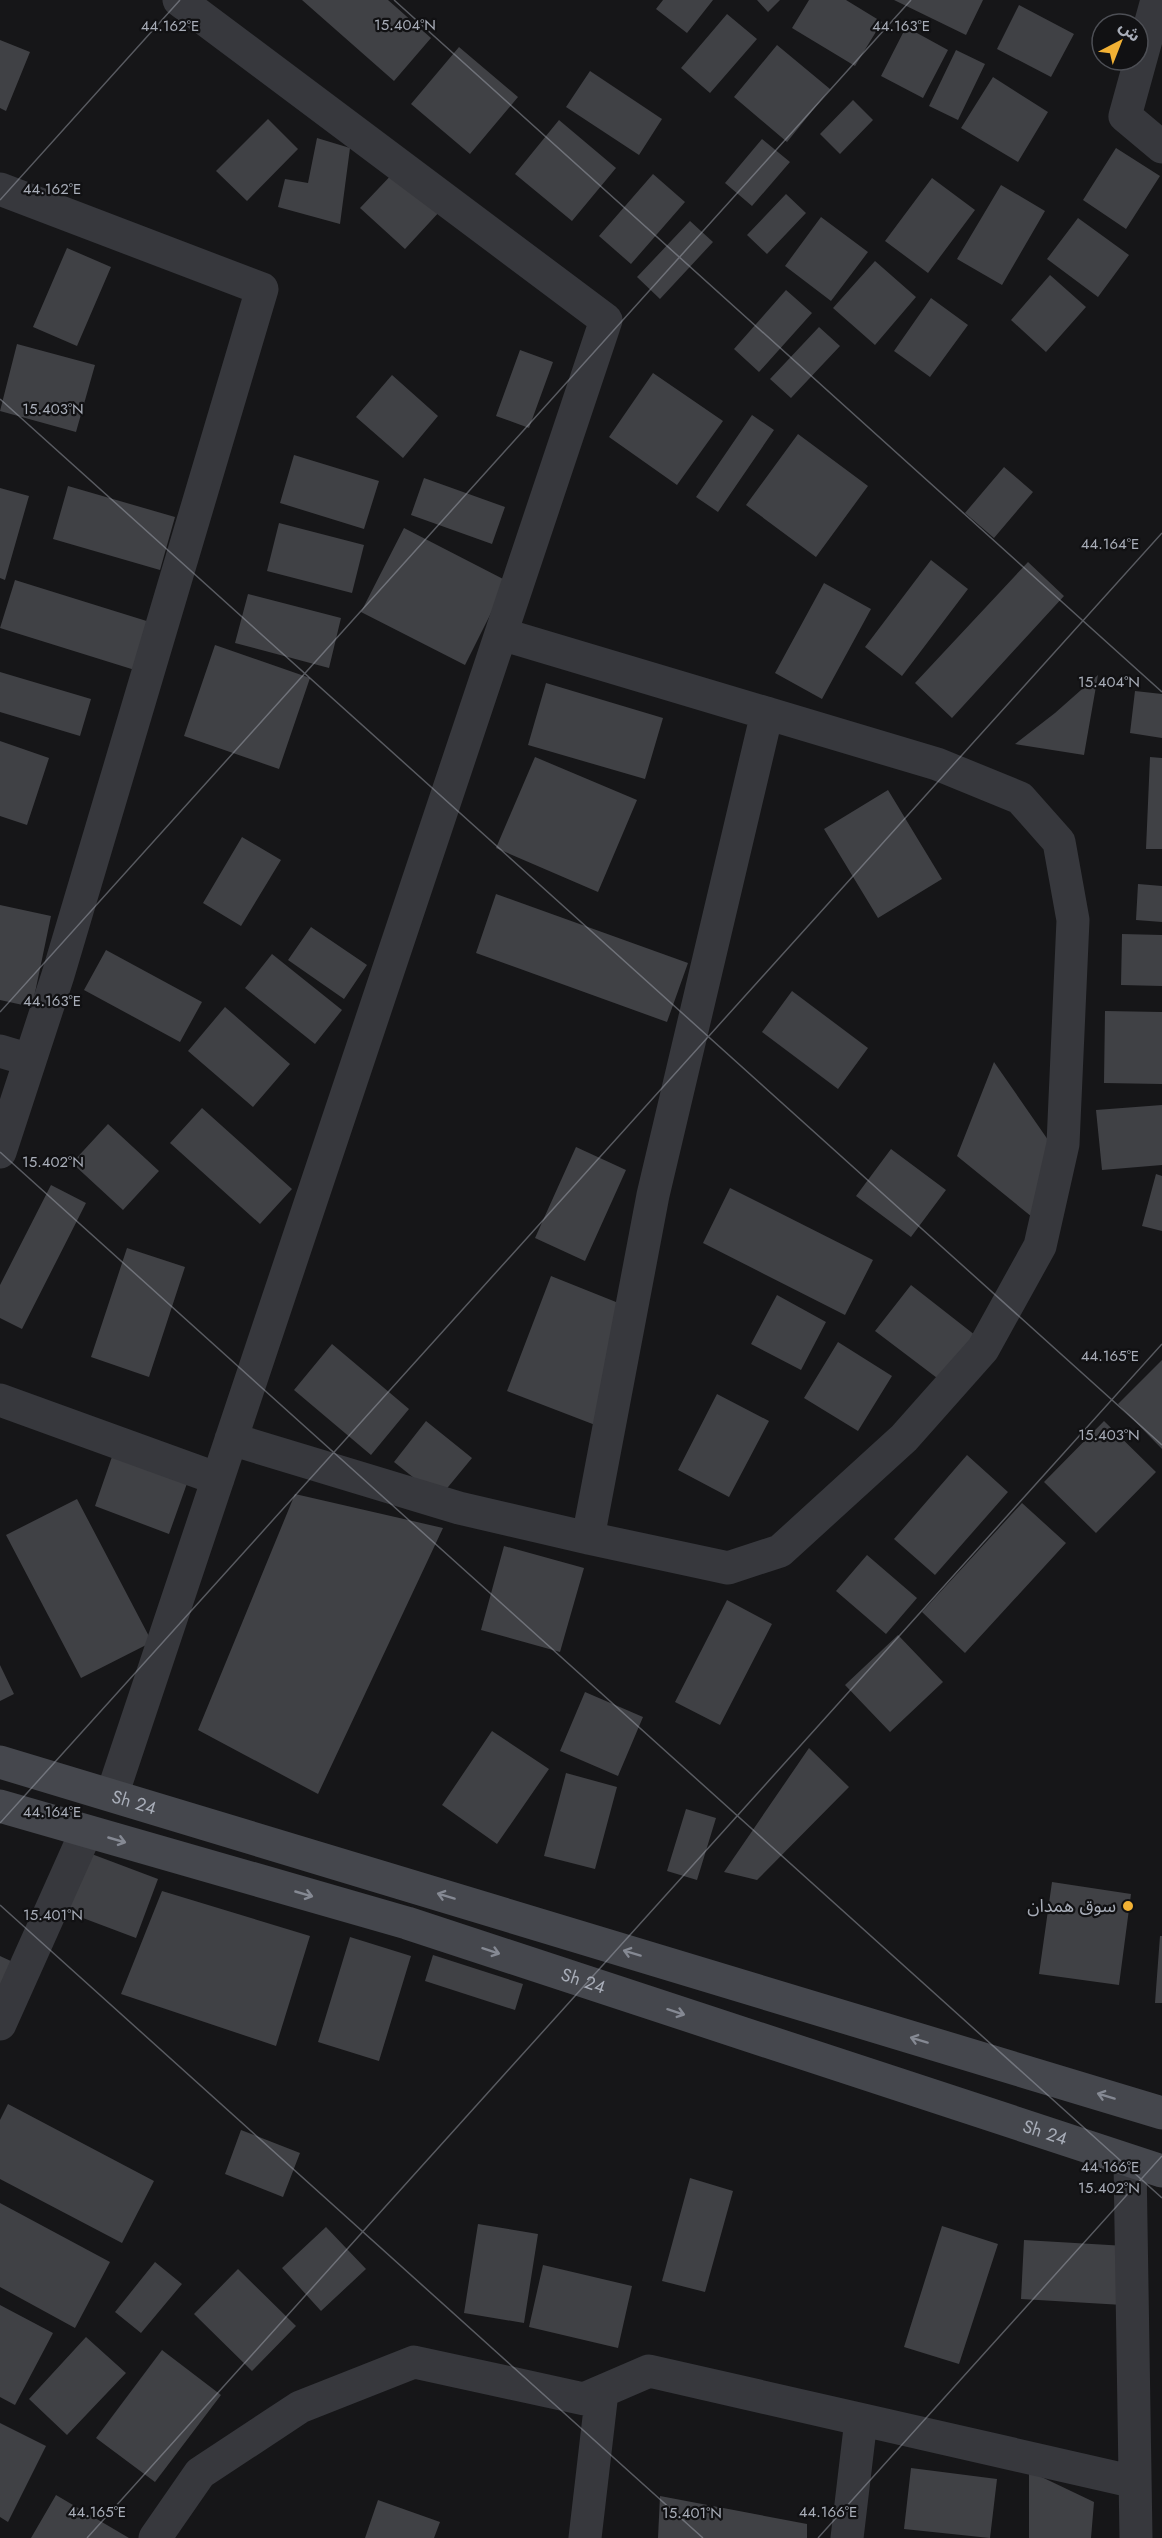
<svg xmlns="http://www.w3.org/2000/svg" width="1162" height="2538" font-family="Jost,'Noto Sans Arabic',sans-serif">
  <rect width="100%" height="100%" fill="#161618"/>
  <path fill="#404145" d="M 302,0 L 388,0 L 431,38 L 394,81 Z
    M 663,0 L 713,0 L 687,33 L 656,9 Z
    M 757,0 L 780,0 L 768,12 Z
    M 809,0 L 846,0 L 882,22 L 855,66 L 792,28 Z
    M 894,0 L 983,0 L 966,35 Z
    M 1019,5 L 1074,34 L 1051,77 L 997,49 Z
    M 727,14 L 757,39 L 710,93 L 681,68 Z
    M 906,27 L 948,50 L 923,98 L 881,76 Z
    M 0,40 L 30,52 L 6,111 L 0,108 Z
    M 777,45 L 830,89 L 787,142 L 734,97 Z
    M 459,47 L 518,97 L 470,154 L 411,104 Z
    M 956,50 L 985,64 L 958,120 L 929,106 Z
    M 590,71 L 662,119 L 639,155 L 566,107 Z
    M 993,77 L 1048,112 L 1018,162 L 961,128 Z
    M 853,100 L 873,120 L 840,154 L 820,134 Z
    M 268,119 L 298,149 L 247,201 L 216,171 Z
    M 559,120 L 616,168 L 572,221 L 515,174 Z
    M 317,138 L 350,148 L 340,224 L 278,207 L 285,179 L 308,183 Z
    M 762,139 L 790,162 L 752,206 L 725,183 Z
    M 1116,148 L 1160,176 L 1126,229 L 1083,200 Z
    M 397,169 L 441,210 L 405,249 L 360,208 Z
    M 653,174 L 685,202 L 631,264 L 599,236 Z
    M 932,178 L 975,210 L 928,273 L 885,241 Z
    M 1001,185 L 1045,211 L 1002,285 L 957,259 Z
    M 786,194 L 806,213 L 767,254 L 747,235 Z
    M 821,217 L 868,252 L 831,301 L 785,266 Z
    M 1078,218 L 1129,255 L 1098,297 L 1047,259 Z
    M 690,221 L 713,242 L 660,299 L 637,277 Z
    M 67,248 L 111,267 L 77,346 L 33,327 Z
    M 875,261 L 916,297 L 875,345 L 833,308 Z
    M 1050,275 L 1086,307 L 1046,352 L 1011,320 Z
    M 786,290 L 812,313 L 759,372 L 734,349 Z
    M 931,298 L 968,325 L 930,377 L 894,351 Z
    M 819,327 L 840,346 L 791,398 L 770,379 Z
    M 17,344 L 95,365 L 76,432 L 0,411 Z
    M 520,350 L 553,362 L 529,428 L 496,416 Z
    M 653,373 L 723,421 L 677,485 L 609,437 Z
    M 392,375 L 438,416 L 403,458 L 356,417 Z
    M 752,415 L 774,430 L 718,512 L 696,497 Z
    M 798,434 L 868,486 L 816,557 L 746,505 Z
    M 294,455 L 379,481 L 364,529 L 280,503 Z
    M 1004,467 L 1033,492 L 994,538 L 965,513 Z
    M 424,478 L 505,507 L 492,544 L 411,515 Z
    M 68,486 L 175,517 L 160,570 L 53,539 Z
    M 0,488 L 29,496 L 5,580 L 0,578 Z
    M 279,523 L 364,545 L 352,593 L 267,571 Z
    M 404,528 L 507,581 L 465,665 L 361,612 Z
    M 931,560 L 968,589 L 902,676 L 865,647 Z
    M 1028,562 L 1064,596 L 952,718 L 915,683 Z
    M 15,580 L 153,623 L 138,671 L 0,628 Z
    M 824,583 L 871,609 L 822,699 L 775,673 Z
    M 248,594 L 341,618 L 329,668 L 235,643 Z
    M 215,645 L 310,678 L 279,769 L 184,736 Z
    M 0,672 L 91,699 L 80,736 L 0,712 Z
    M 1098,675 L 1084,755 L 1015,744 L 1055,713 Z
    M 546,683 L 663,718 L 645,779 L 528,745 Z
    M 1135,691 L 1162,694 L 1162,738 L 1130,733 Z
    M 0,741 L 49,758 L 27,825 L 0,816 Z
    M 535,757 L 637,800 L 598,892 L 496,848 Z
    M 1150,757 L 1162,758 L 1162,849 L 1146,849 Z
    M 888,790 L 942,879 L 878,918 L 824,829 Z
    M 242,837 L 281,860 L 241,926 L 203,903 Z
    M 1138,884 L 1162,886 L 1162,922 L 1136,920 Z
    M 496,894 L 688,963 L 667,1022 L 476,953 Z
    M 0,905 L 51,916 L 32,1007 L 0,1000 Z
    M 311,927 L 367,965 L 344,999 L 288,960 Z
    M 1122,934 L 1162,935 L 1162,986 L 1121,985 Z
    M 106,950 L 202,1002 L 180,1042 L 84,990 Z
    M 272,954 L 342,1010 L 315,1044 L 245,988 Z
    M 792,991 L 868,1048 L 838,1089 L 762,1032 Z
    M 225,1007 L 290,1064 L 253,1107 L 188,1051 Z
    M 1105,1011 L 1162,1012 L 1162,1084 L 1104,1083 Z
    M 994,1062 L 1055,1150 L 1037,1221 L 957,1156 Z
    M 1162,1105 L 1162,1165 L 1102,1170 L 1096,1110 Z
    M 202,1108 L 292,1189 L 260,1224 L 170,1143 Z
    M 108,1124 L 159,1171 L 123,1210 L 72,1163 Z
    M 576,1147 L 626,1170 L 585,1261 L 535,1238 Z
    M 891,1149 L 946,1190 L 911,1237 L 856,1196 Z
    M 1156,1174 L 1162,1176 L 1162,1231 L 1142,1226 Z
    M 51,1185 L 86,1203 L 22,1329 L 0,1318 L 0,1285 Z
    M 730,1188 L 873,1260 L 845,1315 L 703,1243 Z
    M 127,1248 L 185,1267 L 149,1377 L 91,1357 Z
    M 551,1276 L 621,1304 L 603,1428 L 507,1391 Z
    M 911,1285 L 980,1339 L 945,1384 L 875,1331 Z
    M 777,1295 L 826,1322 L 801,1370 L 751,1344 Z
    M 838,1342 L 892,1376 L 858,1431 L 804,1398 Z
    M 332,1344 L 409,1409 L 371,1455 L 294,1390 Z
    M 1162,1360 L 1162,1449 L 1118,1404 Z
    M 717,1394 L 769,1421 L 729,1497 L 678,1470 Z
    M 426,1421 L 472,1458 L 439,1498 L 394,1462 Z
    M 1104,1421 L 1156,1472 L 1096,1533 L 1044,1482 Z
    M 115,1448 L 190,1475 L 169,1534 L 95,1506 Z
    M 967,1455 L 1008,1492 L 935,1575 L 894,1539 Z
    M 295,1494 L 443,1528 L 318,1794 L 198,1730 Z
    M 77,1499 L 152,1642 L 81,1678 L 6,1535 Z
    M 1022,1503 L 1066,1543 L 965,1653 L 922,1612 Z
    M 504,1546 L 584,1568 L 560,1652 L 481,1630 Z
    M 867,1555 L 917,1598 L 886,1634 L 836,1591 Z
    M 727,1600 L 772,1624 L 720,1725 L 675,1702 Z
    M 898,1635 L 943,1682 L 890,1732 L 845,1685 Z
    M 0,1665 L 14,1694 L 0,1701 Z
    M 585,1692 L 643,1717 L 618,1776 L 560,1751 Z
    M 492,1731 L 549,1769 L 497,1844 L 442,1805 Z
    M 809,1748 L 849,1787 L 757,1880 L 724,1872 Z
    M 566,1773 L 617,1787 L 595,1869 L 544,1856 Z
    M 686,1809 L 716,1818 L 697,1880 L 667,1871 Z
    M 89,1853 L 158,1879 L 136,1938 L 67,1912 Z
    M 1052,1882 L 1131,1894 L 1119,1985 L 1039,1974 Z
    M 162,1891 L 310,1936 L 276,2046 L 121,1994 Z
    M 1160,1936 L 1162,1936 L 1162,2003 L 1155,2003 Z
    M 350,1937 L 411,1956 L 379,2061 L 318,2042 Z
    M 433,1955 L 523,1984 L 515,2010 L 425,1981 Z
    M 0,1956 L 13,1962 L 0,1990 Z
    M 8,2104 L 154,2181 L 122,2243 L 0,2179 L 0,2120 Z
    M 241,2130 L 300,2153 L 283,2197 L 225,2174 Z
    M 690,2178 L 733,2191 L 705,2292 L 662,2281 Z
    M 0,2203 L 110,2262 L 75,2328 L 0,2287 Z
    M 478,2224 L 538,2234 L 524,2323 L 464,2313 Z
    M 942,2226 L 998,2244 L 959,2364 L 904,2347 Z
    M 326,2227 L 366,2269 L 321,2311 L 282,2268 Z
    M 1024,2240 L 1126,2246 L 1123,2305 L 1021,2299 Z
    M 155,2262 L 182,2284 L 141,2333 L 115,2312 Z
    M 543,2265 L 632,2286 L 618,2348 L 529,2327 Z
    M 238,2269 L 296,2326 L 252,2371 L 194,2314 Z
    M 0,2305 L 53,2333 L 15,2405 L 0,2397 Z
    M 86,2337 L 126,2373 L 67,2435 L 29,2399 Z
    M 162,2350 L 221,2395 L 155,2482 L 96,2438 Z
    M 0,2423 L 46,2446 L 8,2522 L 0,2517 Z
    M 911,2468 L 997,2479 L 990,2538 L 904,2529 Z
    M 1029,2471 L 1094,2502 L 1091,2538 L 1029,2538 Z
    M 56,2495 L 129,2538 L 31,2538 Z
    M 660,2496 L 807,2524 L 807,2538 L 658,2538 Z
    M 378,2500 L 440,2522 L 434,2538 L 365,2538 Z"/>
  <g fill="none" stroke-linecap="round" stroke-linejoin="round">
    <path stroke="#37383d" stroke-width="33" d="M 1157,0 L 1125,116 L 1162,147
      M 0,189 L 262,289 L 58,975 L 0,1152
      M 0,1051 L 30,1060
      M 0,1400 L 218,1479
      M 231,1439 L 459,1508 L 588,1538 L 728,1568 L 780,1551 L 904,1438 L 983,1349 L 1040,1246 L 1063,1144 L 1073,920 L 1059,842 L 1020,798 L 937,764 L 501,634
      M 588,1538 L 653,1195 L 767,713
      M 112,1795 L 606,320 L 179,0
      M 0,2024 L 86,1832
      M 1130,2162 L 1136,2538
      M 155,2538 L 200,2473 L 300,2407 L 414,2362 L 584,2399 L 649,2371 L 1135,2482
      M 585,2538 L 602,2392
      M 847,2538 L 861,2420"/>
    <g stroke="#45474d" stroke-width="33">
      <path id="s1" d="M 0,1762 L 1162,2113"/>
      <path id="s2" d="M 0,1806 L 407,1923 L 1162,2171"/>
    </g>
  </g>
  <defs><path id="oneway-shaft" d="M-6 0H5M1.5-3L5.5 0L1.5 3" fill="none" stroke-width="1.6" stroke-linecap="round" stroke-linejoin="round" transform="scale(1.5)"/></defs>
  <g stroke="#858993">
    <use href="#oneway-shaft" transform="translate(117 1840) rotate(16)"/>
    <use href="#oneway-shaft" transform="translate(304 1894) rotate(16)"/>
    <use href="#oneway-shaft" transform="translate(446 1896) rotate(-163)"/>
    <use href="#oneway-shaft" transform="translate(491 1951) rotate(18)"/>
    <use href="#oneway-shaft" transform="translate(632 1953) rotate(-163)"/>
    <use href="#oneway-shaft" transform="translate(676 2012) rotate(18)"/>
    <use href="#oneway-shaft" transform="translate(919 2040) rotate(-163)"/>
    <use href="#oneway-shaft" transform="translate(1106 2096) rotate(-163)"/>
  </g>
  <path fill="none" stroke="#a8adb8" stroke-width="1.5" stroke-opacity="0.45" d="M 394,0 L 1162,692M 0,200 L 180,0M 0,399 L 1162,1445M 0,1012 L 911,0M 0,1152 L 1162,2198M 0,1823 L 1162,533M 0,1905 L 703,2538M 87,2538 L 1162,1344M 818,2538 L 1162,2156"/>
  <circle fill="#f2b134" stroke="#111113" stroke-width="2" cx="1128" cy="1906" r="6"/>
  <g text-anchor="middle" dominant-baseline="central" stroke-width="4.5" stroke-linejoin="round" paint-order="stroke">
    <g font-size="18" fill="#a8adb8" stroke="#111113">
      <text stroke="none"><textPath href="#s1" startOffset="140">Sh 24</textPath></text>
      <text stroke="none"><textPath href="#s2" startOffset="609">Sh 24</textPath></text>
      <text stroke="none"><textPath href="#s2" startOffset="1095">Sh 24</textPath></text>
    </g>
    <g font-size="18" fill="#a8adb8" stroke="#111113" text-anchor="end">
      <text x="1116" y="1906">سوق همدان</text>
    </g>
  </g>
  <g font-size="15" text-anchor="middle" fill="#a8adb8" stroke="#111113" stroke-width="4.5" stroke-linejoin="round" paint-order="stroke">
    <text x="405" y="30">15.404°N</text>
    <text x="170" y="31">44.162°E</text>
    <text x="901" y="31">44.163°E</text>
    <text x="52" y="194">44.162°E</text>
    <text x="53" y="414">15.403°N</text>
    <text x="1110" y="549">44.164°E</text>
    <text x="1109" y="687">15.404°N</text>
    <text x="52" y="1006">44.163°E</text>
    <text x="53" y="1167">15.402°N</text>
    <text x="1110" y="1361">44.165°E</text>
    <text x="1109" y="1440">15.403°N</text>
    <text x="52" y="1817">44.164°E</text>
    <text x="53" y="1920">15.401°N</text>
    <text x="1110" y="2172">44.166°E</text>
    <text x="1109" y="2193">15.402°N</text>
    <text x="97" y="2517">44.165°E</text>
    <text x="828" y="2517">44.166°E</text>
    <text x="692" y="2518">15.401°N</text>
  </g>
  <g transform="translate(1120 42) rotate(42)"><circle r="28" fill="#111113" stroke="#4d4f55" stroke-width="1.5"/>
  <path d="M0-4.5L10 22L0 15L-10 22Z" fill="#f2b134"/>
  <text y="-9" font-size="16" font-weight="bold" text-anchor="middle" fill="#a8adb8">ش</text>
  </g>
</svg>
